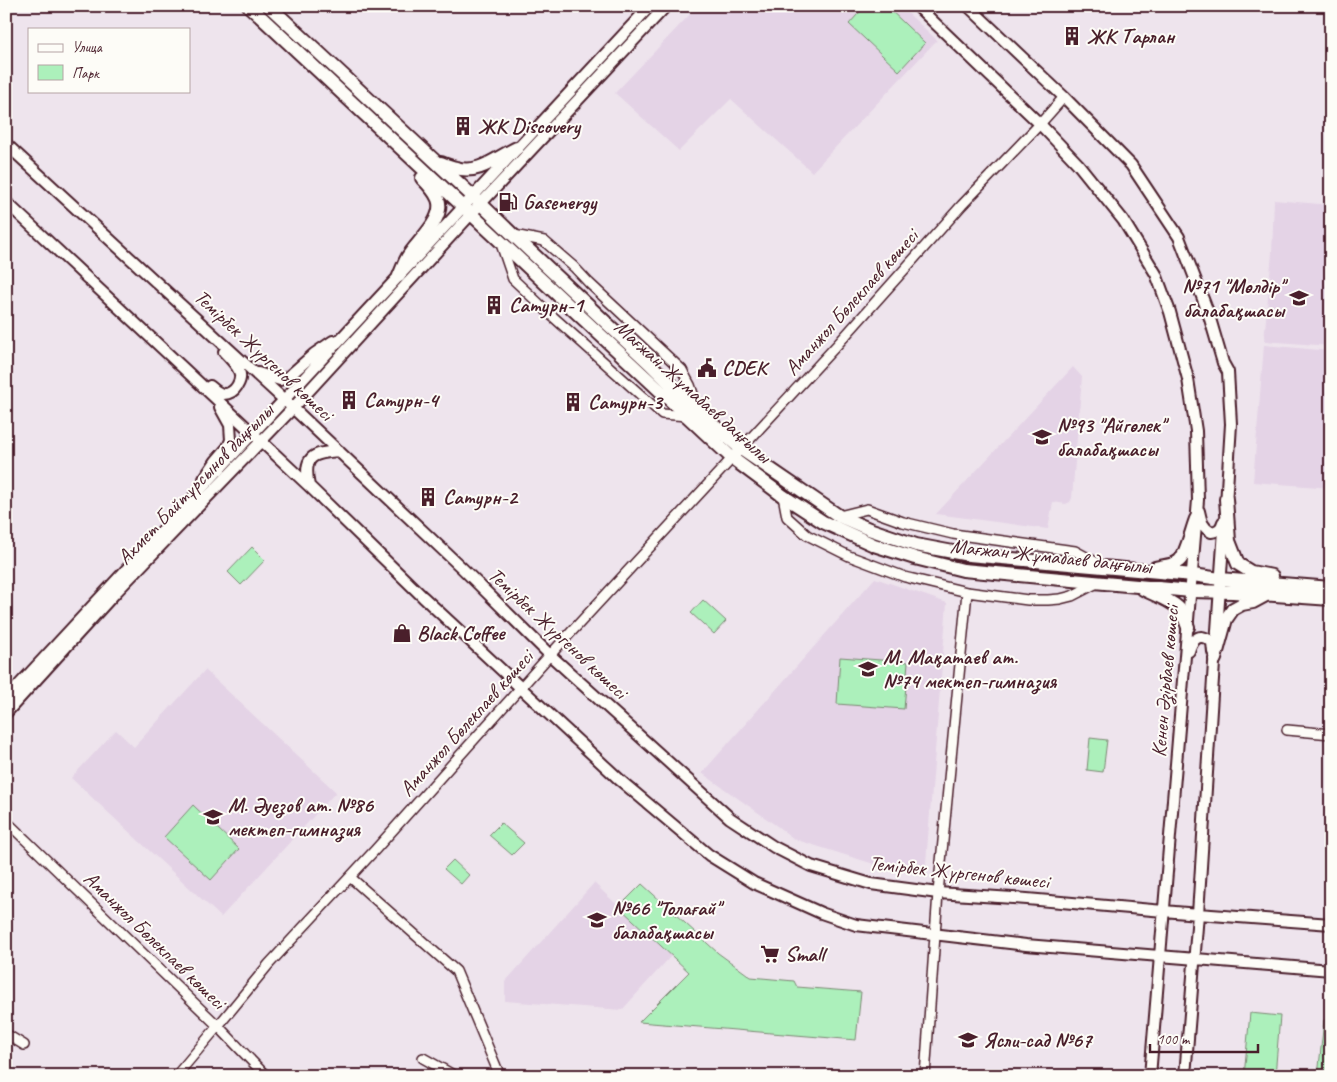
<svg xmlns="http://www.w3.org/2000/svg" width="1337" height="1082" font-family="Caveat,sans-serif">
  <rect width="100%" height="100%" fill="#eee4ed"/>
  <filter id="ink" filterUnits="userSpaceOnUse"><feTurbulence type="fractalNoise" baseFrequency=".02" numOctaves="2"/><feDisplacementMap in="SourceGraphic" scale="10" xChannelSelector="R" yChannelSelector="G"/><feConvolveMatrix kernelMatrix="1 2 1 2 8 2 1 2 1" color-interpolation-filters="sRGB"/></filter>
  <g filter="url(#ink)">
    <path fill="#e4d3e6" d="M 698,6 L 900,6 L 937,40 L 812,172 L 731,99 L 679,151 L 615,93 Z
      M 1274,200 L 1331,205 L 1331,346 L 1264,341 L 1272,253 Z
      M 1264,345 L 1331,351 L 1331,488 L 1253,482 Z
      M 1073,367 L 1082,377 L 1072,498 L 1070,502 L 1066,504 L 1053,502 L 1048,529 L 936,514 Z
      M 875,578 L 947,603 L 925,875 L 890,869 L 794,839 L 777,826 L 702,773 Z
      M 205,670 L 336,792 L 221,917 L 71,778 L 116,730 L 134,747 Z
      M 594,883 L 671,956 L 622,1010 L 505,1001 L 505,982 Z"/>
    <path fill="#acf0bb" stroke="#7b8873" d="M 865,6 L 886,6 L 925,43 L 899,71 L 849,24 Z
      M 252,547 L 265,560 L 241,585 L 228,572 Z
      M 703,600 L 726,621 L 714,634 L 691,613 Z
      M 840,657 L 908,662 L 904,709 L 837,704 Z
      M 1090,738 L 1107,740 L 1103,772 L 1087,770 Z
      M 193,805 L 239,849 L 211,880 L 164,837 Z
      M 501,823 L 524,843 L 512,855 L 489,835 Z
      M 453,860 L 469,875 L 461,884 L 444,869 Z
      M 642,884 L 718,953 L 751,977 L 794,981 L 797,987 L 861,992 L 856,1040 L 639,1022 L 689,972 L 619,907 Z
      M 1250,1013 L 1280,1016 L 1275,1076 L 1244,1076 Z
      M 1324,1020 L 1331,1020 L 1331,1076 L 1318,1076 Z"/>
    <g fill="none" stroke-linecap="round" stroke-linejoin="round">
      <g stroke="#4a1f2b" stroke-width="12">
        <path id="minor" d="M 514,235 L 544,241 L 574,267 L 589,283 L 682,370 L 690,385 L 698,409
          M 501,244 L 513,279 L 550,314 L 662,414 L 687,416
          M 783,496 L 787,517 L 807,535 L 849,556 L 905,577 L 967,592 L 1028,600 L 1048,600 L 1060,599 L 1072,596 L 1097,583
          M 839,516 L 867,509 L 903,522 L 953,534 L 1075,551 L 1101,565
          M 1287,730 L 1331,734
          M 6,821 L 218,1026 L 269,964 L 375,850 L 550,655 L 837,345 L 962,205 L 1040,124 L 1064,97
          M 350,877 L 456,971 L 500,1076
          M 6,1034 L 24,1045
          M 423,1058 L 455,1076
          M 176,1076 L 218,1026 L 266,1076
          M 925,1076 L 938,893 L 967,592"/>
      </g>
      <g stroke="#4a1f2b" stroke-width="14">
        <path id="tertiary" d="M 917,6 L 1040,124 L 1078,164 L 1123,220 L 1156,274 L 1170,312 L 1188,379 L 1196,431 L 1198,500 L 1150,1076
          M 968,6 L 1064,97 L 1131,165 L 1179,237 L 1208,312 L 1223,363 L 1228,372 L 1231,424 L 1226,505
          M 6,144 L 293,408 L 462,568 L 550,655 L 730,818 L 774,847 L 811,866 L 871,884 L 938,893 L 1027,899 L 1198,914 L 1331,924
          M 6,202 L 309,486 L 423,597 L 621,781 L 709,855 L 754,883 L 821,913 L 856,925 L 1026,945 L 1331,970
          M 258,373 L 280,380 L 288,377 L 314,354 L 333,341
          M 210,386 C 214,389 218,394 224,394 C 235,394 243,380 239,371 C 236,364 229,357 224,352
          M 204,479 L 216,461 L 228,447 L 231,440 L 230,425 L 220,407
          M 309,486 C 303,457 311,453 339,451
          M 1199,511 C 1201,520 1202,527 1211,532 C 1218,531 1221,529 1223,522
          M 1189,651 C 1193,638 1200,632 1212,642 L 1213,652
          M 6,699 L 650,6
          M 6,713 L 117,591 L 293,408 L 471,214 L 666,6
          M 1185,1076 L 1198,914 L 1214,663 L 1215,659 L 1224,530"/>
      </g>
      <g stroke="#4a1f2b" stroke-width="16">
        <path id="secondary" d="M 249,6 L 732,458 L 783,496 L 823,522 L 874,545 L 915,558 L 963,570 L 1191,591 L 1233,592 L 1331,599
          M 269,6 L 481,204 L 513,235 L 649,363 L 699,412 L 741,449 L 839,516 L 869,529 L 916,545 L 969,555 L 1193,575 L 1220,579 L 1331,588
          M 441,163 C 446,165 451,167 456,168 C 479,175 497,157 517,148
          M 399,276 C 402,270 404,263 407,258 C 416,242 446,219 438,199 C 435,191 428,184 422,178
          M 1226,499 L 1229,541 L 1238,564 L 1251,572 L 1272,576
          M 1155,568 C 1162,566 1173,566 1179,561 C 1186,555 1192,529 1196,519
          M 1143,589 C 1154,595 1175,601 1182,612 C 1184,616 1186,622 1188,627
          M 1215,659 L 1226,619 L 1233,609 L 1242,604 L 1253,602 L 1266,595"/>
      </g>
      <use href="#minor" stroke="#fdfcf7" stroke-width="9"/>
      <use href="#tertiary" stroke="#fdfcf7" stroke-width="10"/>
      <use href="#secondary" stroke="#fdfcf7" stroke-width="12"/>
    </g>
  </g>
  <defs>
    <g id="building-bare" transform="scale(1.5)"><path d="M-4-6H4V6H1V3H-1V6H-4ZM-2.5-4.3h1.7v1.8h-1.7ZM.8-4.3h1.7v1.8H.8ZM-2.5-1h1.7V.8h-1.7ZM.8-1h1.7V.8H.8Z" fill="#4a1f2b" stroke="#fdfcf7" stroke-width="2.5" paint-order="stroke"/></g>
    <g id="fuel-bare" transform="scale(1.5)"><path d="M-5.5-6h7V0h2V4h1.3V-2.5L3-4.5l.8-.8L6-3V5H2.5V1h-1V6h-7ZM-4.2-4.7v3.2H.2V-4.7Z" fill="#4a1f2b" stroke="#fdfcf7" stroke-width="2.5" paint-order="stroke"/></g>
    <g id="school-bare" transform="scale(1.5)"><path d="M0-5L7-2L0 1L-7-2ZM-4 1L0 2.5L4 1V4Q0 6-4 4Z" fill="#4a1f2b" stroke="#fdfcf7" stroke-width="2.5" paint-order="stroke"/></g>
    <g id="civic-bare" transform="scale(1.5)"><path d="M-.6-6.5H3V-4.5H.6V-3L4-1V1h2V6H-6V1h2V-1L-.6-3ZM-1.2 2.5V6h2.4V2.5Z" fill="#4a1f2b" stroke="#fdfcf7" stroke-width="2.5" paint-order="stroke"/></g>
    <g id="shop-bare" transform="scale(1.5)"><path d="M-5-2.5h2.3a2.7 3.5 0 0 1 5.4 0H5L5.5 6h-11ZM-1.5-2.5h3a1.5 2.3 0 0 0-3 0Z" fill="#4a1f2b" stroke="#fdfcf7" stroke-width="2.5" paint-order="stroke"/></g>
    <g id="supermarket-bare" transform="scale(1.5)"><path d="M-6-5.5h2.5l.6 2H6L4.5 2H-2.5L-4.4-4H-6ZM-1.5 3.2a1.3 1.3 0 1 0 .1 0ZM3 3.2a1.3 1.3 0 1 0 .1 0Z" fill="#4a1f2b" stroke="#fdfcf7" stroke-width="2.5" paint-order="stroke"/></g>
  </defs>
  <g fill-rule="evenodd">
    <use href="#building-bare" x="1072" y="36"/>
    <use href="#building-bare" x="463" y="126"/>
    <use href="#fuel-bare" x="508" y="202"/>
    <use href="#school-bare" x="1299" y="298"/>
    <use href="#building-bare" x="494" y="305"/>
    <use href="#civic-bare" x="707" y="368"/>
    <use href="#building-bare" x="349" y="400"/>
    <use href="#building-bare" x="573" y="402"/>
    <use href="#school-bare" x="1042" y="437"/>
    <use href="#building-bare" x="428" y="497"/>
    <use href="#shop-bare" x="402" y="633"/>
    <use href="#school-bare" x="868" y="669"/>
    <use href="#school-bare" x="213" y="817"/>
    <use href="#school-bare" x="597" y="920"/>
    <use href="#supermarket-bare" x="770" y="954"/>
    <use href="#school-bare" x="968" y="1040"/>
  </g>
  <g text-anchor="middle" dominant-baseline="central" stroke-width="4" stroke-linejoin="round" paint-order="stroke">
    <g font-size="21" font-weight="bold" fill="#4a1f2b" stroke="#fdfcf7" text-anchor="start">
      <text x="1087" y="36">ЖК Тарлан</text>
      <text x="478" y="126">ЖК Discovery</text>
      <text x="523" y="202">Gasenergy</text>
      <text x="1284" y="286" text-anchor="end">№71 "Мөлдір"<tspan x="1284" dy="24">балабақшасы</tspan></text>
      <text x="509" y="305">Сатурн-1</text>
      <text x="722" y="368">CDEK</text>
      <text x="364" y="400">Сатурн-4</text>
      <text x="588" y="402">Сатурн-3</text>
      <text x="1057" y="425">№93 "Айгөлек"<tspan x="1057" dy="24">балабақшасы</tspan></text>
      <text x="443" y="497">Сатурн-2</text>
      <text x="417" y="633">Black Coffee</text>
      <text x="883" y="657">М. Мақатаев ат.<tspan x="883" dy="24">№74 мектеп-гимназия</tspan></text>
      <text x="228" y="805">М. Әуезов ат. №86<tspan x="228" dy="24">мектеп-гимназия</tspan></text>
      <text x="612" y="908">№66 "Толағай"<tspan x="612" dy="24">балабақшасы</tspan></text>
      <text x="785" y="954">Small</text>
      <text x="983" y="1040">Ясли-сад №67</text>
    </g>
    <g font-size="21" fill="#4a1f2b" stroke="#fdfcf7">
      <text transform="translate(851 302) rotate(-48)">Аманжол Бөлекпаев көшесі</text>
      <text transform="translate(264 355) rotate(43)">Темірбек Жүргенов көшесі</text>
      <text transform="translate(693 391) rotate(42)">Мағжан Жұмабаев даңғылы</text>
      <text transform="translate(195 484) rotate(-46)">Ахмет Байтұрсынов даңғылы</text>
      <text transform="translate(1051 556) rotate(6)">Мағжан Жұмабаев даңғылы</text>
      <text transform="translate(558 633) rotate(43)">Темірбек Жүргенов көшесі</text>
      <text transform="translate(1165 681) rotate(-85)">Кенен Әзірбаев көшесі</text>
      <text transform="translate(466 723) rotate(-48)">Аманжол Бөлекпаев көшесі</text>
      <text transform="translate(959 872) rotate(6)">Темірбек Жүргенов көшесі</text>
      <text transform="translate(155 940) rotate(44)">Аманжол Бөлекпаев көшесі</text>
    </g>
  </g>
  <rect width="1337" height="1082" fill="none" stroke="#fdfcf7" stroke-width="25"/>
  <rect x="12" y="12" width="1312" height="1057" fill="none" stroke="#4a1f2b" stroke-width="2" filter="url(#ink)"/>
  <rect x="28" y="28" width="162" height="65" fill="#fdfcf7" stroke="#b5a4a5"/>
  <rect x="38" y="44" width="25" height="8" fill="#fdfcf7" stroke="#b5a4a5"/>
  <text x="72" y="52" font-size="15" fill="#4a1f2b">Улица</text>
  <rect x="38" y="65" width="25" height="15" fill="#acf0bb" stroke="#b5a4a5"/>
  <text x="72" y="78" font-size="15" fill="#4a1f2b">Парк</text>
  <path d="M1150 1044v8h108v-8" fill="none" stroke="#4a1f2b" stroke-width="2.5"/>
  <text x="1157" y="1044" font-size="15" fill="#4a1f2b" stroke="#fdfcf7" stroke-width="4" paint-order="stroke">100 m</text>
</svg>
